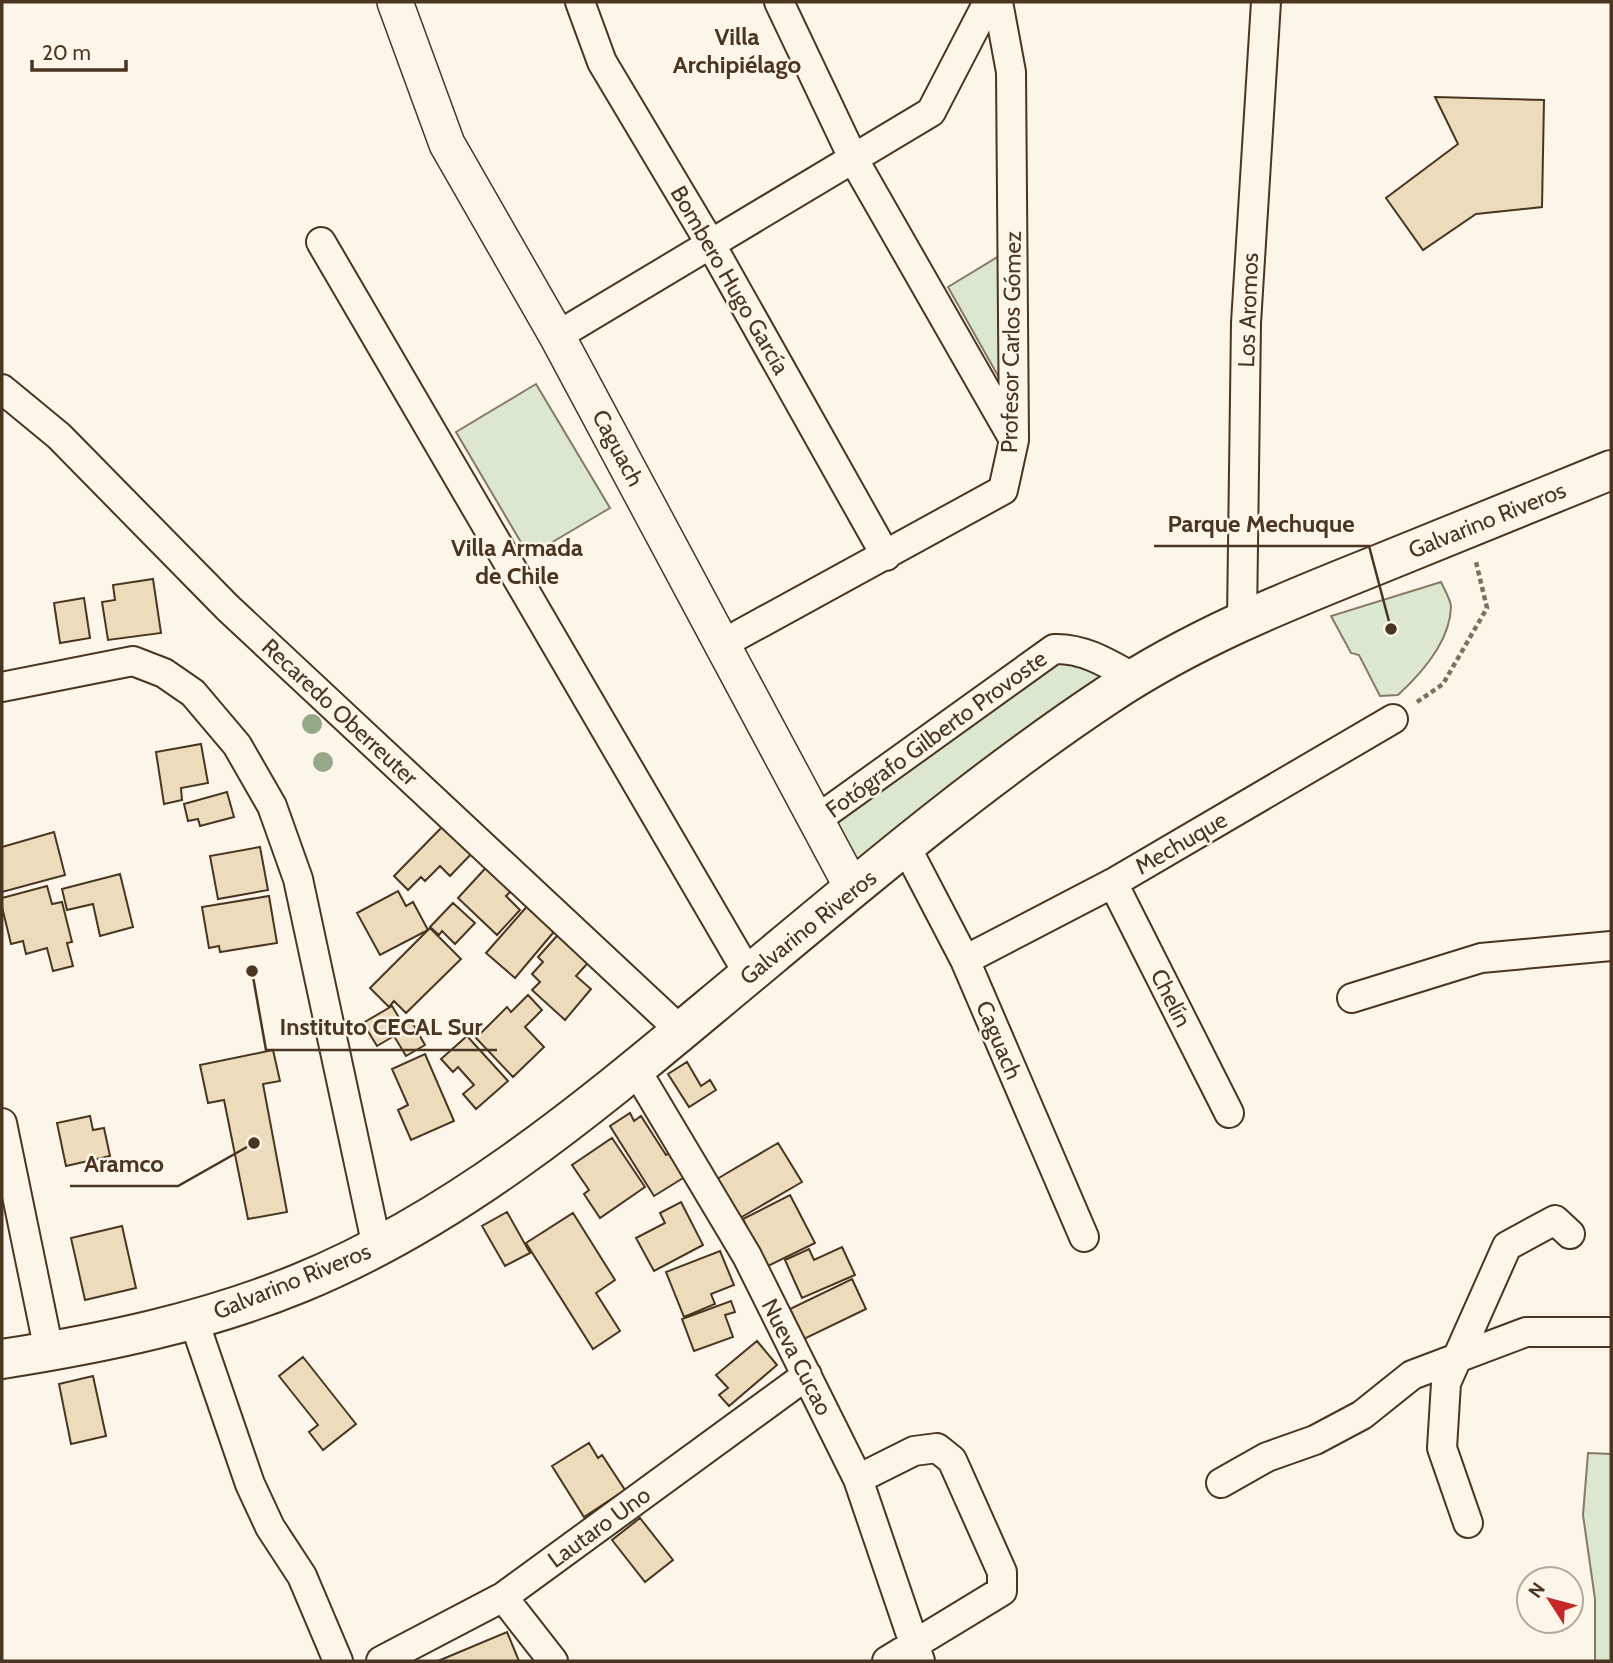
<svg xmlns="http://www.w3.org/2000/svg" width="1613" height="1663" font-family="Cabin,sans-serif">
  <rect width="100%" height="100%" fill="#fbf6e9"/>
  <path fill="#dce7d0" stroke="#887966" stroke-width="2" d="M 1004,253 L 1006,390 L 948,287 Z
    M 536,384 L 610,508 L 529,556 L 456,432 Z
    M 1441,582 C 1444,589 1451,600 1451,607 C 1450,642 1422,673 1398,695 L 1380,696 L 1359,655 L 1351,653 L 1331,616 Z
    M 1055,660 L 1077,660 L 1115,679 L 857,874 L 830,824 Z
    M 1588,1453 L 1611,1454 L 1611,1661 L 1595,1661 L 1595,1599 L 1583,1515 Z"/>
  <path fill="#ecdcbc" stroke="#4a3520" stroke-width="2" d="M 1435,97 L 1544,100 L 1542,207 L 1476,214 L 1423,250 L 1386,198 L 1458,144 Z
    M 153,579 L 161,633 L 108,640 L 102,602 L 115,600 L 113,585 Z
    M 84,598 L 90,638 L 60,643 L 54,603 Z
    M 201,744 L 208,783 L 181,788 L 182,800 L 164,804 L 156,752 Z
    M 227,792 L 234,817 L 200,826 L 198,819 L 188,821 L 184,804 Z
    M 447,822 L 476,849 L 450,876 L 440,866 L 425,881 L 421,877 L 408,890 L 394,876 Z
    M 54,832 L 65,875 L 2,892 L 2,847 Z
    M 260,847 L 268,890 L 218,899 L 210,856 Z
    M 493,860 L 512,890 L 506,896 L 520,910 L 497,935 L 458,898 Z
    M 120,874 L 133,927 L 100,936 L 93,904 L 67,910 L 62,889 Z
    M 47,886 L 52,904 L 62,902 L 72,942 L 67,943 L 73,966 L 53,971 L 47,948 L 26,954 L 23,941 L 11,944 L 2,907 L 2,898 Z
    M 398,891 L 406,906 L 413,902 L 428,930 L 380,955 L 357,913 Z
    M 269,896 L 277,943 L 220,952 L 219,946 L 209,948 L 202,907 Z
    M 453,903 L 475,923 L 455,944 L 442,931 L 439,935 L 430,927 Z
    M 530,903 L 558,927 L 515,978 L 486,953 Z
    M 430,928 L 461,959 L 406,1013 L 394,1001 L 389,1007 L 370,988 Z
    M 564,928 L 582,944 L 587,964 L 576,976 L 591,989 L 565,1020 L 532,990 L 540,982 L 532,974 L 543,962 L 538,957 Z
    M 528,995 L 542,1010 L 525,1027 L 544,1047 L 513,1077 L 476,1038 L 507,1007 L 511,1012 Z
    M 392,1006 L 404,1026 L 412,1022 L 425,1045 L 406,1056 L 394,1036 L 377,1046 L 363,1023 Z
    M 467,1036 L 508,1081 L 476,1109 L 463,1094 L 474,1085 L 458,1067 L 453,1072 L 441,1059 Z
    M 273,1050 L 280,1081 L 263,1084 L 287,1212 L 248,1219 L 224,1100 L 208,1103 L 200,1065 Z
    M 425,1054 L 454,1121 L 411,1140 L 398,1110 L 408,1105 L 392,1069 Z
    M 687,1062 L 701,1086 L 710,1080 L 716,1090 L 689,1107 L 668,1074 Z
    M 630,1113 L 634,1121 L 641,1116 L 666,1155 L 673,1151 L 688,1175 L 654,1196 L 610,1126 Z
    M 90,1116 L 93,1130 L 104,1128 L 110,1156 L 66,1166 L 57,1123 Z
    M 612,1138 L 645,1187 L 600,1218 L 584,1194 L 589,1190 L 572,1165 Z
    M 778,1143 L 802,1182 L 740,1218 L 717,1179 Z
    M 790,1195 L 815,1243 L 766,1267 L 743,1219 Z
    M 681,1202 L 703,1245 L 654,1271 L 636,1238 L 665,1223 L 660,1213 Z
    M 507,1212 L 530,1253 L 505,1266 L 482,1226 Z
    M 573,1213 L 615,1280 L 596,1293 L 620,1331 L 593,1349 L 526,1243 Z
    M 122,1226 L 136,1288 L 85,1300 L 71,1238 Z
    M 842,1247 L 855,1275 L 802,1298 L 785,1260 L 809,1249 L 814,1260 Z
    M 720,1251 L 734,1285 L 711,1294 L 715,1304 L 684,1317 L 666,1272 Z
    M 852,1279 L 866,1309 L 804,1339 L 790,1309 Z
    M 731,1301 L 735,1312 L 725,1315 L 733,1337 L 694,1351 L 682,1319 Z
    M 757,1341 L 777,1365 L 729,1406 L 719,1395 L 728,1388 L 716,1375 Z
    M 303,1357 L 356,1424 L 323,1450 L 309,1432 L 318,1425 L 279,1376 Z
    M 93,1376 L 106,1436 L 71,1444 L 59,1384 Z
    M 589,1443 L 598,1458 L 602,1455 L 625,1490 L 584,1517 L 552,1466 Z
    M 640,1518 L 673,1560 L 645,1582 L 612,1540 Z
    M 507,1632 L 519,1661 L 438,1661 Z"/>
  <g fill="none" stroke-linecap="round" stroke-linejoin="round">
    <g stroke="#4a3520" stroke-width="32">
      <path id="minor" d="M 580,2 L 602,62 L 710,243 L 886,556
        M 779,2 L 854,160 L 1013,438
        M 321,242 L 749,975
        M 557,336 L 931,112 L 988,2
        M 2,389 L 59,436 L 228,608 L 681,1031
        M 1242,619 L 1246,323 L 1266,2
        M 724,643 L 1003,490 L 1014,440 L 1011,72 L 998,2
        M 2,687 L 133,661 L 164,673 L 193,693 L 237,745 L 272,806 L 298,879 L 377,1247
        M 816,820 L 1054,649 C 1084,648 1109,664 1134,678
        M 906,847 L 965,960 L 1084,1237
        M 1113,883 L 1229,1113
        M 965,960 L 1113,883 L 1393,719
        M 1352,998 L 1481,958 L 1611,946
        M 636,1070 L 747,1256 L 858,1479 L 920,1661
        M 2,1123 L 49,1351
        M 194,1321 L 250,1484 L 270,1527 L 302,1576 L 338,1661
        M 858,1479 L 914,1451 L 937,1448 L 952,1460 L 1002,1572 L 1002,1591 L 887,1661
        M 1221,1483 L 1267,1457 L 1315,1440 L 1362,1415 L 1412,1375 L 1526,1332 L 1611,1332
        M 1468,1523 L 1442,1448 L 1446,1383 L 1507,1246 L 1555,1220 L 1570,1234
        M 503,1597 L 553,1661
        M 381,1661 L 503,1597 L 807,1375"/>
    </g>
    <g stroke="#4a3520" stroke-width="38">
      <path id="tertiary" d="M 395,2 L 447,144 L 557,336 L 853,889"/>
    </g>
    <g stroke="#4a3520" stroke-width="42">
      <path id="secondary" d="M 2,1359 C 104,1343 205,1322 300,1283 C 454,1220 584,1112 710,1007 C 839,900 968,788 1108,695 C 1192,639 1284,602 1377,565 C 1455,534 1533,502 1611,470"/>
    </g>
    <path stroke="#7f6f5c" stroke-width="4.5" stroke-dasharray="5 3.5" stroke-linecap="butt" d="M 1417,702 L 1443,684 L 1487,608 L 1476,562"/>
    <use href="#minor" stroke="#fbf6e9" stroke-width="28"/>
    <use href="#tertiary" stroke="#fbf6e9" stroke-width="35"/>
    <use href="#secondary" stroke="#fbf6e9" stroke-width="38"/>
  </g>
  <g fill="#96a887">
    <circle cx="312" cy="724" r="10"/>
    <circle cx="323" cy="762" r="10"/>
  </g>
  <g text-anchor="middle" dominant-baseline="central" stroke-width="5" stroke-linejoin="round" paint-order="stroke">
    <g font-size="23" fill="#4a3520" stroke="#fbf6e9">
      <text transform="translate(730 280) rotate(60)">Bombero Hugo García</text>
      <text transform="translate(1248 310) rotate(-88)">Los Aromos</text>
      <text transform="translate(1011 342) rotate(-89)">Profesor Carlos Gómez</text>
      <text transform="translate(618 448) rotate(62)">Caguach</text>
      <text transform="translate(1487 520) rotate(-22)">Galvarino Riveros</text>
      <text transform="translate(340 712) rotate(43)">Recaredo Oberreuter</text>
      <text transform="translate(936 734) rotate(-36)">Fotógrafo Gilberto Provoste</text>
      <text transform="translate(1181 843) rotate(-30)">Mechuque</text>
      <text transform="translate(808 927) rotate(-39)">Galvarino Riveros</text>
      <text transform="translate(1171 998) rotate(63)">Chelín</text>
      <text transform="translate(999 1040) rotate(67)">Caguach</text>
      <text transform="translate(292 1281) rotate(-22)">Galvarino Riveros</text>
      <text transform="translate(797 1357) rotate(63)">Nueva Cucao</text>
      <text transform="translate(599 1527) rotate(-36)">Lautaro Uno</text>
    </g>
    <g font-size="24" font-weight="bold" fill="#4a3520" stroke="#fbf6e9">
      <text x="737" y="36">Villa<tspan x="737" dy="28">Archipiélago</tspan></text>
      <text x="517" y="547">Villa Armada<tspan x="517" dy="28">de Chile</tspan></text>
    </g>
  </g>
  <path fill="none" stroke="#4a3520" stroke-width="2.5" d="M1391 629L1369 546H1154M252 971L266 1050H497M254 1143L178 1186H70"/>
  <g fill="#4a3520" stroke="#fbf6e9" stroke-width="2.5">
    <circle cx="1391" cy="629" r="7"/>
    <circle cx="252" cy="971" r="7"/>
    <circle cx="254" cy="1143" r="7"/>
  </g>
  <g font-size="24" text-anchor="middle" font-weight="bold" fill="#4a3520" stroke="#fbf6e9" stroke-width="5" stroke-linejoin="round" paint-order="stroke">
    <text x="1261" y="532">Parque Mechuque</text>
    <text x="381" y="1035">Instituto CECAL Sur</text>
    <text x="124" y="1172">Aramco</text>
  </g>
  <rect width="1613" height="1663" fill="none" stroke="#4a3520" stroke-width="7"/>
  <g transform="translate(1550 1600) rotate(306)"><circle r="33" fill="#fbf6e9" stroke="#b4a999" stroke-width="2"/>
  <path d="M0-5L12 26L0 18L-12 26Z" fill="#c62828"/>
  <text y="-10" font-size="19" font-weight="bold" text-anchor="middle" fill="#4a3520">N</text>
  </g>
  <path d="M32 60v10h94v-10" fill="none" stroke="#4a3520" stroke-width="3.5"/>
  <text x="42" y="60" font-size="21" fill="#4a3520" stroke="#fbf6e9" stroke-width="5" paint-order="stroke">20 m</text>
</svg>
